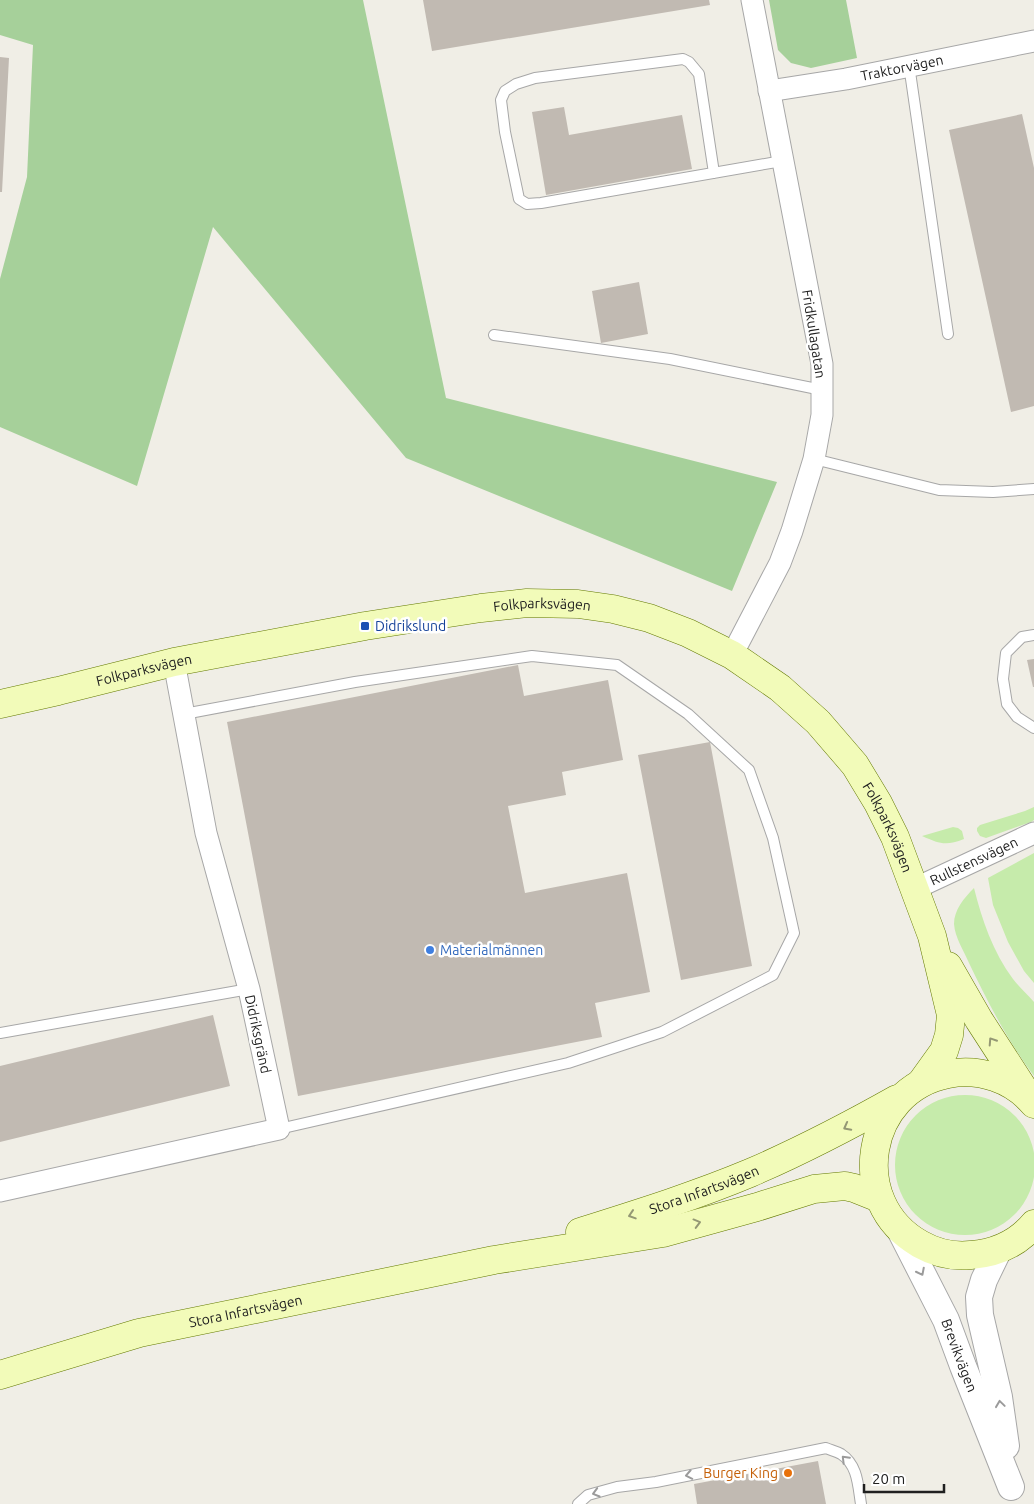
<svg xmlns="http://www.w3.org/2000/svg" width="1034" height="1504" font-family="Ubuntu,sans-serif">
  <rect width="100%" height="100%" fill="#f0eee6"/>
  <path fill="#c6ebab" d="M 1034,807 L 1034,820 L 1031,822 L 986,838 L 980,836 L 977,831 L 977,828 L 980,825 L 1025,811 Z
    M 953,827 L 958,828 L 962,831 L 964,839 C 946,846 940,844 922,836 Z
    M 1034,853 L 1034,983 L 1024,971 L 1008,942 L 993,905 L 988,878 Z
    M 974,888 C 982,920 993,952 1013,979 C 1019,987 1027,994 1034,1002 L 1034,1076 C 1008,1041 988,1003 969,963 C 964,951 955,938 954,924 C 954,910 964,898 974,888 Z
    M895 1165a70 70 0 1 1 140 0a70 70 0 1 1-140 0Z"/>
  <path fill="#a6d09a" d="M 0,0 L 363,0 L 446,398 L 777,482 L 732,591 L 406,458 L 213,227 L 137,486 L 0,427 L 0,279 L 27,177 L 33,45 L 0,35 Z
    M 769,0 L 846,0 L 857,58 L 811,68 L 791,63 L 778,50 Z"/>
  <path fill="#c1bab2" d="M 423,0 L 709,0 L 710,5 L 432,51 Z
    M 0,57 L 9,58 L 2,192 L 0,192 Z
    M 564,107 L 569,135 L 682,115 L 692,169 L 546,195 L 532,112 Z
    M 1022,114 L 1034,168 L 1034,406 L 1011,412 L 949,130 Z
    M 639,282 L 648,334 L 601,343 L 592,291 Z
    M 1034,659 L 1034,687 L 1033,687 L 1027,660 Z
    M 518,665 L 524,696 L 608,680 L 623,760 L 562,772 L 566,795 L 508,806 L 525,893 L 627,873 L 650,992 L 595,1003 L 602,1037 L 298,1096 L 227,722 Z
    M 710,742 L 752,966 L 681,980 L 638,755 Z
    M 213,1015 L 230,1086 L 0,1142 L 0,1066 Z
    M 818,1461 L 826,1504 L 697,1504 L 694,1484 Z"/>
  <g fill="none" stroke-linecap="round" stroke-linejoin="round">
    <g stroke="#a7a7a7" stroke-width="12">
      <path id="service" d="M 909,65 L 948,334
        M 714,173 L 699,74 L 689,62 L 683,59 L 535,78 L 516,84 L 505,91 L 501,100 L 505,132 L 519,199 L 527,204 L 541,203 L 782,161
        M 494,335 L 670,359 L 822,390
        M 814,459 L 939,490 L 993,492 L 1034,489
        M 1034,635 L 1022,637 L 1006,653 L 1003,679 L 1007,704 L 1017,717 L 1034,728
        M 184,714 L 355,682 L 532,656 L 617,665 L 688,714 L 749,770 L 773,838 L 794,933 L 773,975 L 662,1032 L 568,1063 L 279,1129
        M 0,1033 L 249,989
        M 578,1504 L 588,1495 L 617,1487 L 656,1482 L 826,1448 C 830,1450 836,1451 841,1454 C 858,1465 858,1486 861,1504"/>
    </g>
    <g stroke="#a7a7a7" stroke-width="23">
      <g id="minor">
        <path id="s1" d="M 769,91 L 846,79 L 1034,41"/>
        <path d="M 732,655 L 780,563 L 792,531 L 814,459 L 822,415 L 822,364 L 752,0"/>
        <path id="s2" d="M 914,889 L 1034,833"/>
        <path d="M 0,1191 L 279,1129 L 249,989 L 206,833 L 174,662"/>
      </g>
    </g>
    <g stroke="#a7a7a7" stroke-width="28">
      <g id="tertiary">
        <path id="s3" d="M 899,1228 L 946,1320 L 963,1366 L 1011,1487"/>
        <path d="M 999,1249 L 984,1280 L 979,1297 L 980,1315 L 999,1397 L 1006,1446"/>
      </g>
    </g>
    <g stroke="#647a03" stroke-width="29">
      <g id="secondary">
        <path id="s4" d="M 0,704 L 58,691 L 174,662 L 365,626 L 481,608 L 527,603 L 578,604 L 613,609 L 649,618 L 688,633 L 732,655 L 780,688 L 818,722 L 855,765 L 878,803 L 895,837 L 932,936 L 951,1015 L 949,1035 L 944,1051 L 921,1083"/>
        <path d="M 948,966 L 979,1020 L 1025,1091"/>
        <path d="M 1034,1104 C 1013,1079 980,1068 948,1074 C 865,1090 846,1202 920,1244 C 936,1253 953,1257 971,1255 C 996,1253 1018,1243 1034,1224"/>
        <path id="s5" d="M 580,1232 C 637,1214 695,1196 750,1173 C 801,1151 849,1126 897,1099"/>
        <path id="s6" d="M 0,1375 L 139,1333 L 494,1260 L 663,1233 L 757,1207 L 814,1189 L 845,1186 L 854,1188 L 879,1198"/>
      </g>
    </g>
    <use href="#service" stroke="#fff" stroke-width="10"/>
    <use href="#minor" stroke="#fff" stroke-width="21"/>
    <use href="#tertiary" stroke="#fff" stroke-width="26"/>
    <use href="#secondary" stroke="#f2fbb9" stroke-width="28"/>
  </g>
  <defs><path id="oneway-chevron" d="M-2-3.5L2.5 0L-2 3.5" fill="none" stroke-width="1.6" stroke-linecap="round" stroke-linejoin="round" transform="scale(1.25)"/></defs>
  <g stroke="#949874">
    <use href="#oneway-chevron" transform="translate(992 1041) rotate(-123)"/>
    <use href="#oneway-chevron" transform="translate(847 1127) rotate(152)"/>
    <use href="#oneway-chevron" transform="translate(632 1215) rotate(162)"/>
    <use href="#oneway-chevron" transform="translate(697 1223) rotate(-15)"/>
  </g>
  <g stroke="#9b9b9b">
    <use href="#oneway-chevron" transform="translate(921 1272) rotate(63)"/>
    <use href="#oneway-chevron" transform="translate(1000 1404) rotate(-98)"/>
    <use href="#oneway-chevron" transform="translate(845 1459) rotate(-135)"/>
    <use href="#oneway-chevron" transform="translate(689 1475) rotate(169)"/>
    <use href="#oneway-chevron" transform="translate(596 1493) rotate(164)"/>
  </g>
  <rect fill="#1a4fb4" stroke="#fff" stroke-width="2" x="360" y="621" width="10" height="10" rx="2.5"/>
  <circle fill="#3f7fe0" stroke="#fff" stroke-width="2" cx="430" cy="950" r="5"/>
  <circle fill="#e8710a" stroke="#fff" stroke-width="2" cx="788" cy="1473" r="5"/>
  <g text-anchor="middle" dominant-baseline="central" stroke-width="5" stroke-linejoin="round" paint-order="stroke">
    <g font-size="14" fill="#202020" stroke="#fff">
      <text stroke="none"><textPath href="#s1" startOffset="135">Traktorvägen</textPath></text>
      <text transform="translate(814 334) rotate(81)">Fridkullagatan</text>
      <text stroke="none"><textPath href="#s4" startOffset="552">Folkparksvägen</textPath></text>
      <text stroke="none"><textPath href="#s4" startOffset="148">Folkparksvägen</textPath></text>
      <text stroke="none"><textPath href="#s4" startOffset="988">Folkparksvägen</textPath></text>
      <text stroke="none"><textPath href="#s2" startOffset="66">Rullstensvägen</textPath></text>
      <text transform="translate(258 1034) rotate(78)">Didriksgränd</text>
      <text stroke="none"><textPath href="#s5" startOffset="131">Stora Infartsvägen</textPath></text>
      <text stroke="none"><textPath href="#s6" startOffset="254">Stora Infartsvägen</textPath></text>
      <text stroke="none"><textPath href="#s3" startOffset="141">Brevikvägen</textPath></text>
    </g>
    <g font-size="14" fill="#164399" stroke="#fff" text-anchor="start">
      <text x="375" y="626">Didrikslund</text>
    </g>
    <g font-size="14" fill="#366cbe" stroke="#fff" text-anchor="start">
      <text x="440" y="950">Materialmännen</text>
    </g>
    <g font-size="14" fill="#c56008" stroke="#fff" text-anchor="end">
      <text x="778" y="1473">Burger King</text>
    </g>
  </g>
  <path d="M864 1484v8h80v-8" fill="none" stroke="#202020" stroke-width="2.5"/>
  <text x="872" y="1484" font-size="15" fill="#202020" stroke="#ffffff" stroke-width="4" paint-order="stroke">20 m</text>
</svg>
